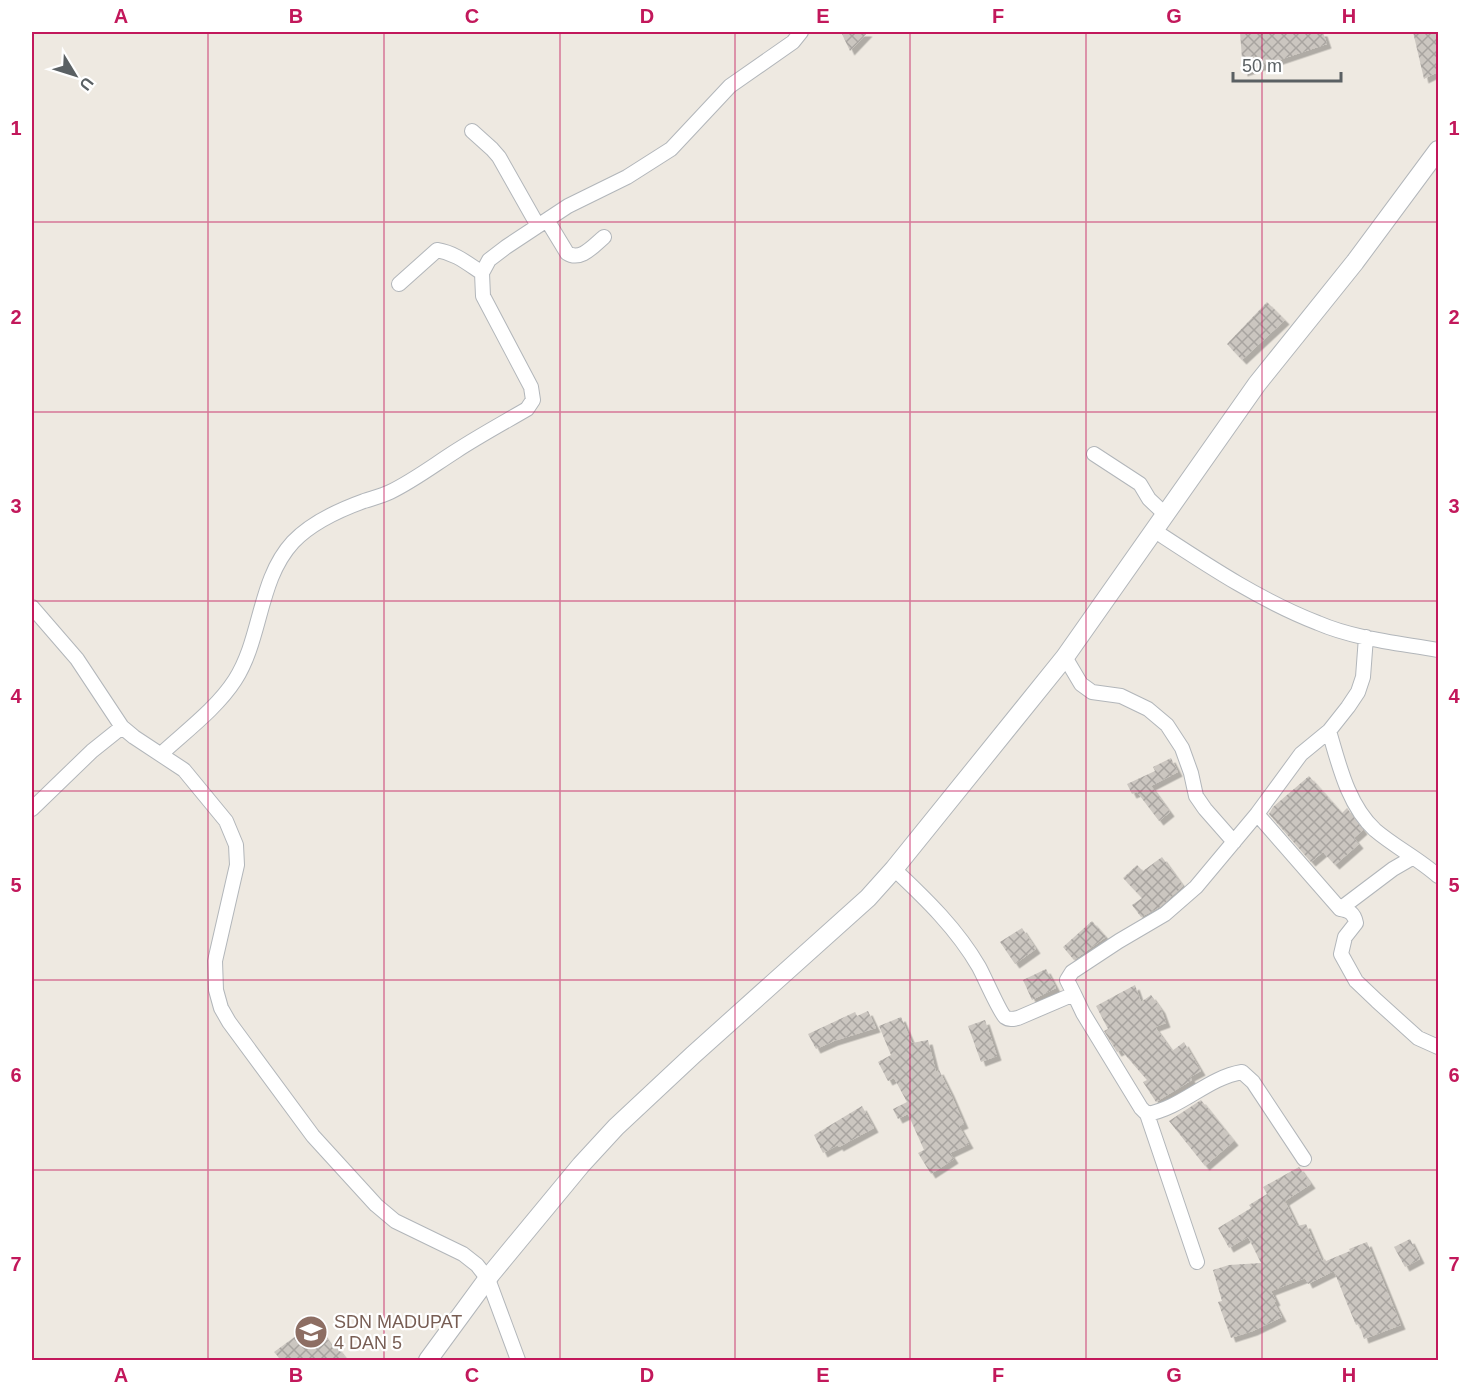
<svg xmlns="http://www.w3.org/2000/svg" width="1470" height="1392" font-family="Helvetica,sans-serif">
  <defs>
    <pattern id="building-cross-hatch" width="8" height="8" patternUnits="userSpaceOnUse" patternTransform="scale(1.5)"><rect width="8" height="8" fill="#cbc6c0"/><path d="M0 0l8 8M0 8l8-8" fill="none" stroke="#a8a4a0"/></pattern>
    <filter id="shadow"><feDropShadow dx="4.5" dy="4.5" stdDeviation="0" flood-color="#0004"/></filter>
  </defs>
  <rect width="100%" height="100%" fill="#eee9e1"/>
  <path fill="url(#building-cross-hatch)" filter="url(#shadow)" d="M 841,32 L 868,32 L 850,51 Z
    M 1240,32 L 1323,32 L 1327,44 L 1243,72 Z
    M 1413,32 L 1438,32 L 1438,72 L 1424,79 Z
    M 1267,302 L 1285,320 L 1242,360 L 1227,344 Z
    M 1171,758 L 1178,772 L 1151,786 L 1170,812 L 1159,821 L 1137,792 L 1132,794 L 1127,784 L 1155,771 L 1153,767 Z
    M 1309,776 L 1342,813 L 1347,808 L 1363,830 L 1354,838 L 1359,844 L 1335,865 L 1323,852 L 1311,862 L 1269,814 L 1273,807 Z
    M 1162,857 L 1183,886 L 1160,907 L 1141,917 L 1132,905 L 1142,898 L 1123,878 L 1137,865 L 1143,871 Z
    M 1092,921 L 1106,937 L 1074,960 L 1063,947 Z
    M 1022,928 L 1036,949 L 1015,964 L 1000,942 Z
    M 1046,969 L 1056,988 L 1032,1000 L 1023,980 Z
    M 1135,985 L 1141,1002 L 1151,995 L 1161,1009 L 1166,1023 L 1155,1027 L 1172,1051 L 1184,1042 L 1201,1071 L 1190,1077 L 1192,1080 L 1156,1102 L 1143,1082 L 1147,1080 L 1121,1050 L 1117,1052 L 1104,1031 L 1108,1029 L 1096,1006 Z
    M 868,1011 L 876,1028 L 834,1041 L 816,1049 L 808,1034 L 855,1012 L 857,1016 Z
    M 901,1017 L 912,1043 L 928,1040 L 936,1072 L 939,1070 L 950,1092 L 964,1124 L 959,1126 L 969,1144 L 950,1153 L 954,1159 L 931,1174 L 918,1153 L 924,1150 L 908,1114 L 898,1119 L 893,1109 L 907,1102 L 894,1078 L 888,1081 L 878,1062 L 891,1055 L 879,1026 Z
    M 985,1020 L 997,1056 L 981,1062 L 968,1026 Z
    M 1201,1100 L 1234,1141 L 1205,1166 L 1169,1121 Z
    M 862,1106 L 874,1128 L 839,1147 L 838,1145 L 823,1153 L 814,1135 Z
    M 1299,1167 L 1311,1184 L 1285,1201 L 1297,1226 L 1306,1224 L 1322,1261 L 1325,1259 L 1326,1261 L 1350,1251 L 1349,1249 L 1367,1242 L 1401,1325 L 1364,1339 L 1359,1324 L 1356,1325 L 1348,1306 L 1334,1271 L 1308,1284 L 1305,1278 L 1271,1291 L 1276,1301 L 1274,1302 L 1282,1317 L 1253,1331 L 1231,1338 L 1218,1302 L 1222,1301 L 1213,1270 L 1229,1265 L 1261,1263 L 1248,1237 L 1229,1248 L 1218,1228 L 1251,1208 L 1249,1205 L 1267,1194 L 1263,1187 Z
    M 1410,1239 L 1420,1259 L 1405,1267 L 1394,1247 Z
    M 315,1322 L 333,1348 L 336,1346 L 347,1360 L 281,1360 L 274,1352 Z"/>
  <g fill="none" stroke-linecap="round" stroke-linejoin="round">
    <g stroke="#b2b6ba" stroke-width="16">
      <path id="minor" d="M 472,131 L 492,149 L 499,157 L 538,226
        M 547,220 L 567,253 C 581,262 594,245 604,237
        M 399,284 L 437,250 C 455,253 467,263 482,273
        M 1094,454 L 1140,484 L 1149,499 L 1166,515
        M 1155,531 C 1207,565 1259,600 1318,623 C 1355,639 1399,643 1438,650
        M 32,607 L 77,659 L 122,727 L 134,737 L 184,770 L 226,821 L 236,845 L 237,865 L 215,961 L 216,990 L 221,1008 L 229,1022 L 313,1136 L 376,1205 L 395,1221 L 463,1254 L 477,1265 L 488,1279 L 518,1360
        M 1065,657 L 1081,684 L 1092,692 L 1121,696 L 1148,709 L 1167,725 L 1182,748 L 1191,773 L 1196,796 L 1205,809 L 1234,842
        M 1329,731 C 1339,765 1348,805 1375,830 C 1395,847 1419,859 1438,876
        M 161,754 C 186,731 217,708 235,680 C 262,638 258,580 293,542 C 312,522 339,510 364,501 C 373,498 382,496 390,492 C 413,481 434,465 456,451 C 479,436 503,423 527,409 L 533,400 L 531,387 L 483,296 L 482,273 L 489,260 L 506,247 L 568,206 L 627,177 L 671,149 L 730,86 L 793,42 L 801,32
        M 32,809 L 92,751 L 122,727
        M 1257,814 L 1340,909 C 1350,911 1354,913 1356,923 L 1345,937 L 1341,954 L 1356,981 L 1377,1001 L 1418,1038 L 1438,1047
        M 894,869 C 926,899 957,929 979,967 C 984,976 1000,1013 1005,1017 C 1009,1020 1013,1019 1018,1018 L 1074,994 L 1083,1013 L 1141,1108 L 1147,1114 C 1182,1108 1207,1078 1242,1072 L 1253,1082 L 1304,1159
        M 1340,909 L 1393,869 L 1412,858
        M 1074,994 L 1067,980 L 1072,972 L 1119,941 L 1165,914 L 1196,887 L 1257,814 L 1301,754 L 1329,731 L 1348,707 L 1358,692 L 1363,677 L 1366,637
        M 1147,1114 L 1197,1262"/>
    </g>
    <g stroke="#b2b6ba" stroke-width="20">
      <path id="tertiary" d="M 428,1360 L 491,1274 L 581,1165 L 616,1127 L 693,1055 L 868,898 L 894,869 L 1065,657 L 1257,384 L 1355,262 L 1438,150"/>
    </g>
    <use href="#minor" stroke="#fff" stroke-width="14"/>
    <use href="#tertiary" stroke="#fff" stroke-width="18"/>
  </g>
  <path fill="none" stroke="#c2185b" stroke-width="1.5" stroke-opacity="0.55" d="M 208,32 L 208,1360M 384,32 L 384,1360M 560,32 L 560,1360M 735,32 L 735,1360M 910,32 L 910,1360M 1086,32 L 1086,1360M 1262,32 L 1262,1360M 32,222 L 1438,222M 32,412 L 1438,412M 32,601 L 1438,601M 32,791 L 1438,791M 32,980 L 1438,980M 32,1170 L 1438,1170"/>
  <defs>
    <g id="school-disc" transform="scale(1.725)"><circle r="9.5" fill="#8d6e63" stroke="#fff"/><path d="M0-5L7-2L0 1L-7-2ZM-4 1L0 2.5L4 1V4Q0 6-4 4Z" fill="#fff"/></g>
  </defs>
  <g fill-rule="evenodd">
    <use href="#school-disc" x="311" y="1332"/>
  </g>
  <g text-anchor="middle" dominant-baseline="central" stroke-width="4.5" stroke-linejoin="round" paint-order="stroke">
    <g font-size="18" fill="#785e54" stroke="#fff" text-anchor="start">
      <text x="334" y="1322">SDN MADUPAT<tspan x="334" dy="21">4 DAN 5</tspan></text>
    </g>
  </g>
  <rect width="1470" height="1392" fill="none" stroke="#ffffff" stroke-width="66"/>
  <g transform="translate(75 75) rotate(128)" stroke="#ffffff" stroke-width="4.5" paint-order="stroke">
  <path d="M0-4.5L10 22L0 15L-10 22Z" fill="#5a6063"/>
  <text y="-9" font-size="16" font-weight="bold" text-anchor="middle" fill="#5a6063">U</text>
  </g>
  <path d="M1233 72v9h108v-9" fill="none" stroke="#5a6063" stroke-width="3"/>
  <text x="1242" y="72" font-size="18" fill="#5a6063" stroke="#ffffff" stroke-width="4.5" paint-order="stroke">50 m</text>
  <rect x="33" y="33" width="1404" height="1326" fill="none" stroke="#c2185b" stroke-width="2"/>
  <g font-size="20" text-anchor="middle" font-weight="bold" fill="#c2185b">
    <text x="121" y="23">A</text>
    <text x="296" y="23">B</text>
    <text x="472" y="23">C</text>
    <text x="647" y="23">D</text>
    <text x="823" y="23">E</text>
    <text x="998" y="23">F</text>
    <text x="1174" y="23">G</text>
    <text x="1349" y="23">H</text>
    <text x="16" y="135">1</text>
    <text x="1454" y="135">1</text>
    <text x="16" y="324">2</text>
    <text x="1454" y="324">2</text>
    <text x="16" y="513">3</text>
    <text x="1454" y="513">3</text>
    <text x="16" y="703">4</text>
    <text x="1454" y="703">4</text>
    <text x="16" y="892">5</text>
    <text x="1454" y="892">5</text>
    <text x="16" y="1082">6</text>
    <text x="1454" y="1082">6</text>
    <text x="16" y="1271">7</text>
    <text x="1454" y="1271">7</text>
    <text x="121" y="1382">A</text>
    <text x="296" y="1382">B</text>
    <text x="472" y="1382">C</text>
    <text x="647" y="1382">D</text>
    <text x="823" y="1382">E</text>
    <text x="998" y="1382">F</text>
    <text x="1174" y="1382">G</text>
    <text x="1349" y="1382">H</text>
  </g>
</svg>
